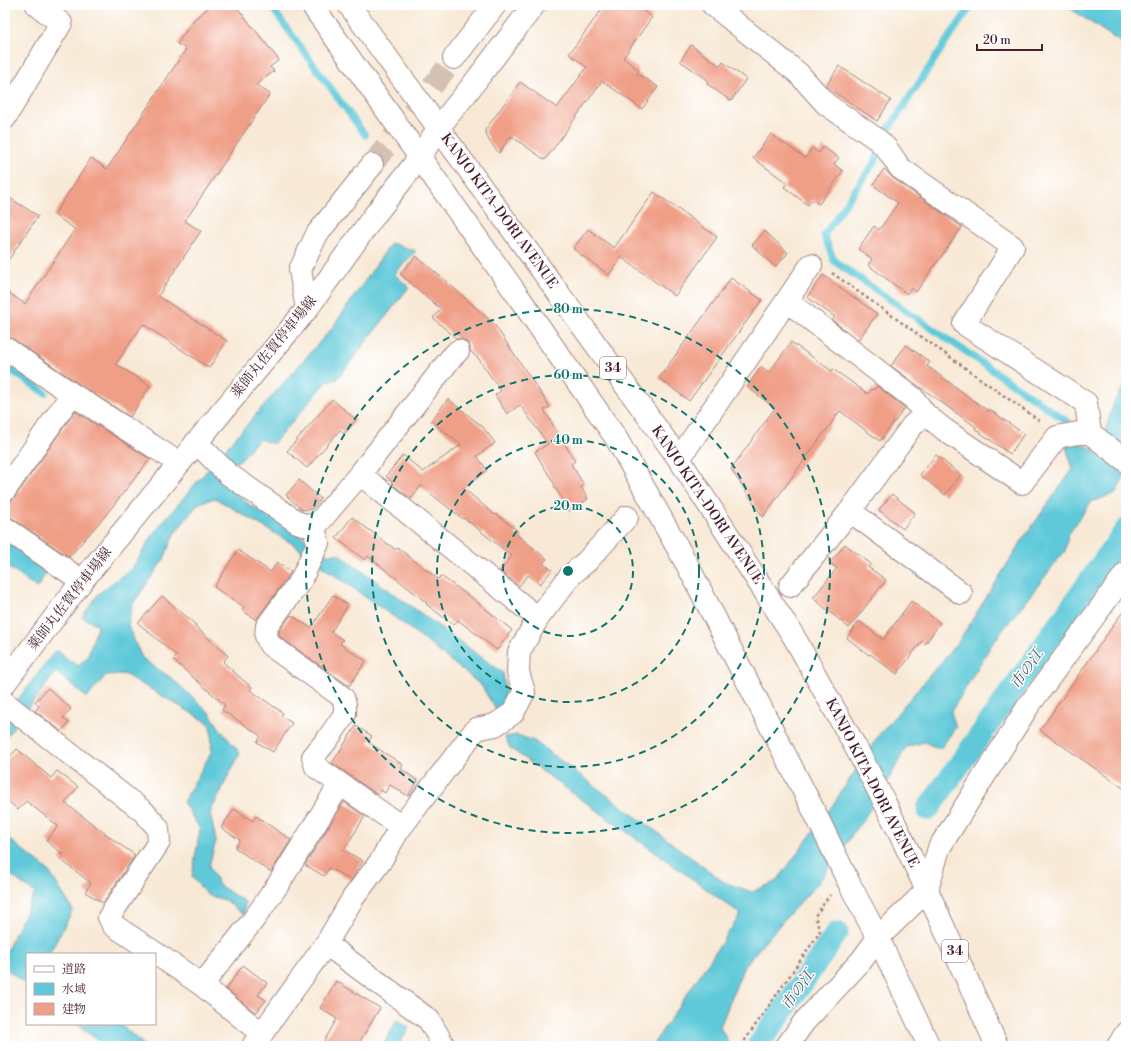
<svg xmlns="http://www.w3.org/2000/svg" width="1131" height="1051" font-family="'Libre Bodoni','Noto Serif JP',serif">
  <rect width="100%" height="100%" fill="#fff"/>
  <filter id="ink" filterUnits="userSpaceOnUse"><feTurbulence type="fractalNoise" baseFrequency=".025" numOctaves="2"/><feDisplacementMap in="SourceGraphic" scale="8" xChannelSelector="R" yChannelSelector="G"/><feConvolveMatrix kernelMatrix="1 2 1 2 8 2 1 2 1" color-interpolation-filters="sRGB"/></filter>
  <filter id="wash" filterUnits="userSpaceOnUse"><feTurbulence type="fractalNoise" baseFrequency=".012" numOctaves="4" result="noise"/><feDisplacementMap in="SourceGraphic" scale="16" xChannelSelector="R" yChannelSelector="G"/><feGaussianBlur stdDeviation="0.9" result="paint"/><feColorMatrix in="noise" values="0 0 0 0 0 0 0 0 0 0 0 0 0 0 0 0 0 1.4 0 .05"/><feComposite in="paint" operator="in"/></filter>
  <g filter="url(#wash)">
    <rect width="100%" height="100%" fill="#f8e9d6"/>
    <path fill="#5fc9d9" stroke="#547482" d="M 1065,5 L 1126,5 L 1126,46 Z
      M 391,243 L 416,251 L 394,274 L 409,287 L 337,379 L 327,381 L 273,444 L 259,439 L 240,460 L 233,463 L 220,480 L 251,506 L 276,519 L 326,554 L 339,554 L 503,673 L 506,703 L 496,710 L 481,685 L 404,624 L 316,562 L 293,544 L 215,498 L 199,503 L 174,534 L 164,559 L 132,605 L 128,626 L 142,658 L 171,678 L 209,712 L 220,729 L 240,753 L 210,813 L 216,841 L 209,866 L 219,885 L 245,902 L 244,915 L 225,900 L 207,895 L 192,877 L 200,829 L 183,802 L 211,753 L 212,735 L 209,723 L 124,674 L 106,675 L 87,698 L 56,672 L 5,738 L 5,716 L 56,650 L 77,666 L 87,658 L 98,625 L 82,617 L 99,593 L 133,567 L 156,530 L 222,453 L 333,327 Z
      M 1126,383 L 1126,448 L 1105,432 L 1114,402 Z
      M 1070,442 L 1081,444 L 1089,447 L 1125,474 L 1116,493 L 1091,502 L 1068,535 L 1065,551 L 992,644 L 951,712 L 956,727 L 940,749 L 924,742 L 906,747 L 894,770 L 863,820 L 818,883 L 782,922 L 744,966 L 720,1027 L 728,1042 L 725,1046 L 652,1046 L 741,914 L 510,748 L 505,737 L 517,735 L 534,741 L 724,882 L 752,892 L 777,881 L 832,806 L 879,735 L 959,641 L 1025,536 L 1073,469 L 1066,447 Z
      M 5,540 L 47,571 L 37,588 L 5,565 Z
      M 5,836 L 48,870 L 73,910 L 49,954 L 27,954 L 27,985 L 5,968 L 5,954 L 35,893 L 5,871 Z
      M 397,1020 L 409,1028 L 398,1046 L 383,1046 Z
      M 77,1024 L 120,1024 L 145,1046 L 105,1046 Z"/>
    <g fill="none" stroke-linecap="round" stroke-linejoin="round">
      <path stroke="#5fc9d9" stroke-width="7" d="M 270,5 L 365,135
        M 972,5 L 950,36 L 888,130 L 876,160 L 824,235 L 834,261 L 1068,422 L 1072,431
        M 5,366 L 45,393"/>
      <path stroke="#5fc9d9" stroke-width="23" d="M 928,809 L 1126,530
        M 758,1046 L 837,933"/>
    </g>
    <g id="blocks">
      <path fill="#f09f87" d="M 212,5 L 235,5 L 279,60 L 270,67 L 274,71 L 256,85 L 270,94 L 185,221 L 201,231 L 158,296 L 227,341 L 209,368 L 143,324 L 116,364 L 150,386 L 130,417 L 79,384 L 12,338 L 5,336 L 5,290 L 25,304 L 75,229 L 54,215 L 91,158 L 107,169 L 186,49 L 177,44 L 194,19 Z
        M 605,5 L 635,5 L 652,17 L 623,58 L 639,70 L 637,73 L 658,87 L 642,109 L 602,81 L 545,160 L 511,136 L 499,153 L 489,141 L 485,130 L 520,82 L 557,108 L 587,67 L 569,54 Z
        M 691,45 L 720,66 L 723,62 L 746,79 L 731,101 L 707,84 L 709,81 L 680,61 Z
        M 839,66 L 891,100 L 877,121 L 831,90 L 826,86 Z
        M 771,134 L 805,158 L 812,148 L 819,153 L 823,147 L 839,158 L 834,164 L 843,171 L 819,204 L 812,200 L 808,205 L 784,187 L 787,183 L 753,158 Z
        M 884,169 L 893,178 L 962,227 L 916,292 L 911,288 L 907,294 L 868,265 L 872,259 L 858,249 L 874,226 L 879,230 L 898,203 L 873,185 Z
        M 654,192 L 717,237 L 675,296 L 621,257 L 609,275 L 573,249 L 588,229 L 614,248 Z
        M 5,195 L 38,216 L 5,265 Z
        M 765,231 L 788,253 L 775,267 L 752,245 Z
        M 416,256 L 455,289 L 494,324 L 550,407 L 544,410 L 575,461 L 571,464 L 584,485 L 581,487 L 588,499 L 570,511 L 554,486 L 555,485 L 535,452 L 548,444 L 520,405 L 507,414 L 495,395 L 501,391 L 478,358 L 470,351 L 470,347 L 467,342 L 462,339 L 457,339 L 433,318 L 441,309 L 400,274 Z
        M 823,275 L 877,314 L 858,340 L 832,320 L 835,317 L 807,297 Z
        M 731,278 L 762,300 L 689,401 L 659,378 Z
        M 791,342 L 832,371 L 833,369 L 868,394 L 872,389 L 874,390 L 877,386 L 905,408 L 880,441 L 840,411 L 763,517 L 731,469 L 775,408 L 747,387 L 761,367 L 769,373 Z
        M 906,345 L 930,362 L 927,366 L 988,411 L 989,409 L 1024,434 L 1010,454 L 975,429 L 976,427 L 920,387 L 891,366 Z
        M 332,399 L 356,420 L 344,434 L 340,430 L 307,468 L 287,451 Z
        M 448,399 L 483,427 L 495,443 L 477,456 L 487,470 L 463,488 L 495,515 L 496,514 L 518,531 L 516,534 L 547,559 L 543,563 L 552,570 L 540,584 L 528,575 L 519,586 L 500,571 L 512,556 L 464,518 L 463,519 L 421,486 L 411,499 L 392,484 L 393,483 L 386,476 L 403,455 L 423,472 L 461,445 L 431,421 Z
        M 75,411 L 150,459 L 105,516 L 69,557 L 12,518 L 5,516 L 5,502 L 11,501 L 15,497 Z
        M 936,455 L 961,475 L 945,495 L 920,475 Z
        M 299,480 L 321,499 L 312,509 L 302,510 L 286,495 Z
        M 892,494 L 915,513 L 903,529 L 879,510 Z
        M 352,517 L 396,550 L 398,548 L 438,579 L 441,576 L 473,599 L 512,630 L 497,650 L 458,620 L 454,625 L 426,604 L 427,603 L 368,556 L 365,560 L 336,538 Z
        M 845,544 L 871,564 L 868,567 L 886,580 L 849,628 L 813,598 L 837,568 L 830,563 Z
        M 238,550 L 271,572 L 277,562 L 291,572 L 256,620 L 242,610 L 244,607 L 214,587 Z
        M 333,595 L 348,605 L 331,632 L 343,640 L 340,644 L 366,661 L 349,686 L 280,637 L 279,634 L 279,631 L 291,615 L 311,628 Z
        M 162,596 L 196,625 L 195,626 L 228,656 L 223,662 L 244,681 L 252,687 L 250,690 L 283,713 L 281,716 L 292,723 L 273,752 L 257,742 L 261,736 L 222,710 L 225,705 L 173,660 L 177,656 L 138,623 Z
        M 911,601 L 940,623 L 925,644 L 922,641 L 897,674 L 870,654 L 869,655 L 847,638 L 859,621 L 883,640 Z
        M 1126,607 L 1126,790 L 1040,730 Z
        M 48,688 L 71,709 L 63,718 L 69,723 L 61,731 L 35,711 L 39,706 L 35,702 Z
        M 356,726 L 372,736 L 368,742 L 403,765 L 401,769 L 418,781 L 408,796 L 390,785 L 385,793 L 381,790 L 378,795 L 332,763 Z
        M 17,749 L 51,778 L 57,771 L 78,787 L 65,803 L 119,844 L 135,855 L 103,903 L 85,892 L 91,883 L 60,859 L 63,854 L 46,841 L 58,826 L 26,801 L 18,810 L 5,798 L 5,762 Z
        M 344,802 L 365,816 L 344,850 L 363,861 L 351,880 L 329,868 L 324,876 L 305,865 Z
        M 234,809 L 253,821 L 256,816 L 291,840 L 271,872 L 235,848 L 240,840 L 221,828 Z
        M 243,965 L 267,983 L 258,995 L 266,1000 L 256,1013 L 226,989 Z
        M 336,981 L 380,1008 L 357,1046 L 321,1046 L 337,1019 L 320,1008 Z"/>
    </g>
  </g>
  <g filter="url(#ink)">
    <use href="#blocks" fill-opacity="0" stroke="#a18480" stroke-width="1"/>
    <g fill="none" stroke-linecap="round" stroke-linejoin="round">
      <path stroke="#d5c1b4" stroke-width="22" stroke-dasharray="22 11" stroke-linecap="butt" d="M 372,165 L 454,58"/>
      <g stroke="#a18480" stroke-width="24">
        <path id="minor" d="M 713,5 L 798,73 L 826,104 L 878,140 L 887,149 L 900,168 L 1013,247 L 964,324 L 1086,403 L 1090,433 L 1126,461
          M 454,58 L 495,5
          M 5,118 L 61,23 L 37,5
          M 787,301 L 913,398 L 925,414 L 945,430 L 1022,483 L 1057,437 L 1078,433 L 1090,433
          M 307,309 L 300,270 L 317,234 L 372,165
          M 5,348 L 72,394 L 179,463
          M 196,442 L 228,474 L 297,522 L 314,528 L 360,474 L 528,610
          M 679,459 L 811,265
          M 360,474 L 451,358 L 458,351
          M 5,490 L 72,394
          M 850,511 L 961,593
          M 5,528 L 82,581
          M 314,528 L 318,543 L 301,580 L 267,626 L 266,636 L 270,645 L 337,693 L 343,698 L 345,704 L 345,714 L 327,740 L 313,757 L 316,767 L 396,823 L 398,831
          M 790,586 L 850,511 L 912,426 L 925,414
          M 5,703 L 144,812 L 158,828 L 159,842 L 109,917 L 113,925 L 176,967 L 202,985 L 254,919 L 279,883 L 340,784
          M 326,944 L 429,1020 L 444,1046
          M 202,985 L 262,1034
          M 253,1046 L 326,944 L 353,898 L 380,862 L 398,831 L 476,729 L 495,725 L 513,713 L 524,692 L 518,672 L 519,652 L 538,618 L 571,575 L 587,561 L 627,517
          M 787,1046 L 804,1022 L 861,961 L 878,938 L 927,890 L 939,848 L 1027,708 L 1126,573"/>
      </g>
      <g stroke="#a18480" stroke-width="24">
        <path id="major" d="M 5,683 L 82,581 L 307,309 L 374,216 L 420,157 L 439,127 L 468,91 L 534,5
          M 1118,1046 L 1126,1033"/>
      </g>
      <g stroke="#a18480" stroke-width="24">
        <path id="highway" d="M 312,5 L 525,306 L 616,438 L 689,568 L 815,813 L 850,885 L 878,938 L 929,1046
          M 349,5 L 679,459 L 794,637 L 855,746 L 884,801 L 927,890 L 997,1046"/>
      </g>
      <path stroke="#a18480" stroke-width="2.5" stroke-dasharray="3 3" stroke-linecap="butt" d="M 832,273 L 1041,422
        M 741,1046 L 820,932 L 815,916 L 830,895"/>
      <use href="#minor" stroke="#fff" stroke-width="22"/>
      <use href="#major" stroke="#fff" stroke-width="22"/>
      <use href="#highway" stroke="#fff" stroke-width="22"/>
    </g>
  </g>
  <g fill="none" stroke="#0f766e" stroke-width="2" stroke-dasharray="7 5">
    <circle cx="568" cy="571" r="65"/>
    <circle cx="568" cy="571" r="131"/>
    <circle cx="568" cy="571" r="196"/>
    <circle cx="568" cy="571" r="262"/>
  </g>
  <g text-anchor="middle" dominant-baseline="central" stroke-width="3" stroke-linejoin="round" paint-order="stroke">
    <g fill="#fff" stroke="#80626b" stroke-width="1">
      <rect x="600" y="357" width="26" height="22" rx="3"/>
      <rect x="942" y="940" width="26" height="22" rx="3"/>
    </g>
    <g font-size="13" font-weight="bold" fill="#4a1f2b">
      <text x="613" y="368">34</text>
      <text x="955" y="951">34</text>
    </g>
    <g font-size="14" fill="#4a1f2b" stroke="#fff">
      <text transform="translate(499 211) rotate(54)">KANJO KITA-DORI AVENUE</text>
      <text transform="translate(274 347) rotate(-51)">薬師丸佐賀停車場線</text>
      <text transform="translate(707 505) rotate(56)">KANJO KITA-DORI AVENUE</text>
      <text transform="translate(70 599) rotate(-52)">薬師丸佐賀停車場線</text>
      <text transform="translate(872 783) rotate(63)">KANJO KITA-DORI AVENUE</text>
    </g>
    <g font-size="15" font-style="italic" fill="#515a68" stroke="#fff">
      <text transform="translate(1027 669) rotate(-55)">市の江</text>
      <text transform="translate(798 990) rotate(-55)">市の江</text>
    </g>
  </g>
  <circle cx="568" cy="571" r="6" fill="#0f766e" stroke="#fff" stroke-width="2"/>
  <g font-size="12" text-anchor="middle" font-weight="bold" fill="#0f766e" stroke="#fff" stroke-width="3" stroke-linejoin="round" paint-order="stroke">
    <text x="568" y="313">80 m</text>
    <text x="568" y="379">60 m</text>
    <text x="568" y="444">40 m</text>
    <text x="568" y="510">20 m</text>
  </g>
  <rect width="1131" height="1051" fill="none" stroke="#fff" stroke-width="20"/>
  <rect x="26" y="953" width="130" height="72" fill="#ffffff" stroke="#b7a5aa"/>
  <rect x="34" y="966" width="20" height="6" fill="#ffffff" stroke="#b7a5aa"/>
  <text x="62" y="973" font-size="12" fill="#4a1f2b">道路</text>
  <rect x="34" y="983" width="20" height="12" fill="#5fc9d9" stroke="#b7a5aa"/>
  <text x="62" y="993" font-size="12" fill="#4a1f2b">水域</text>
  <rect x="34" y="1003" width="20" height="12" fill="#f09f87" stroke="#b7a5aa"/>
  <text x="62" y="1013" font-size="12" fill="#4a1f2b">建物</text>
  <path d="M977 44v6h65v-6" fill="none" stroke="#4a1f2b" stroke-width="2"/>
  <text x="983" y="44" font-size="12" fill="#4a1f2b" stroke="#ffffff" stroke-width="3" paint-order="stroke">20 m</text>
</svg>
